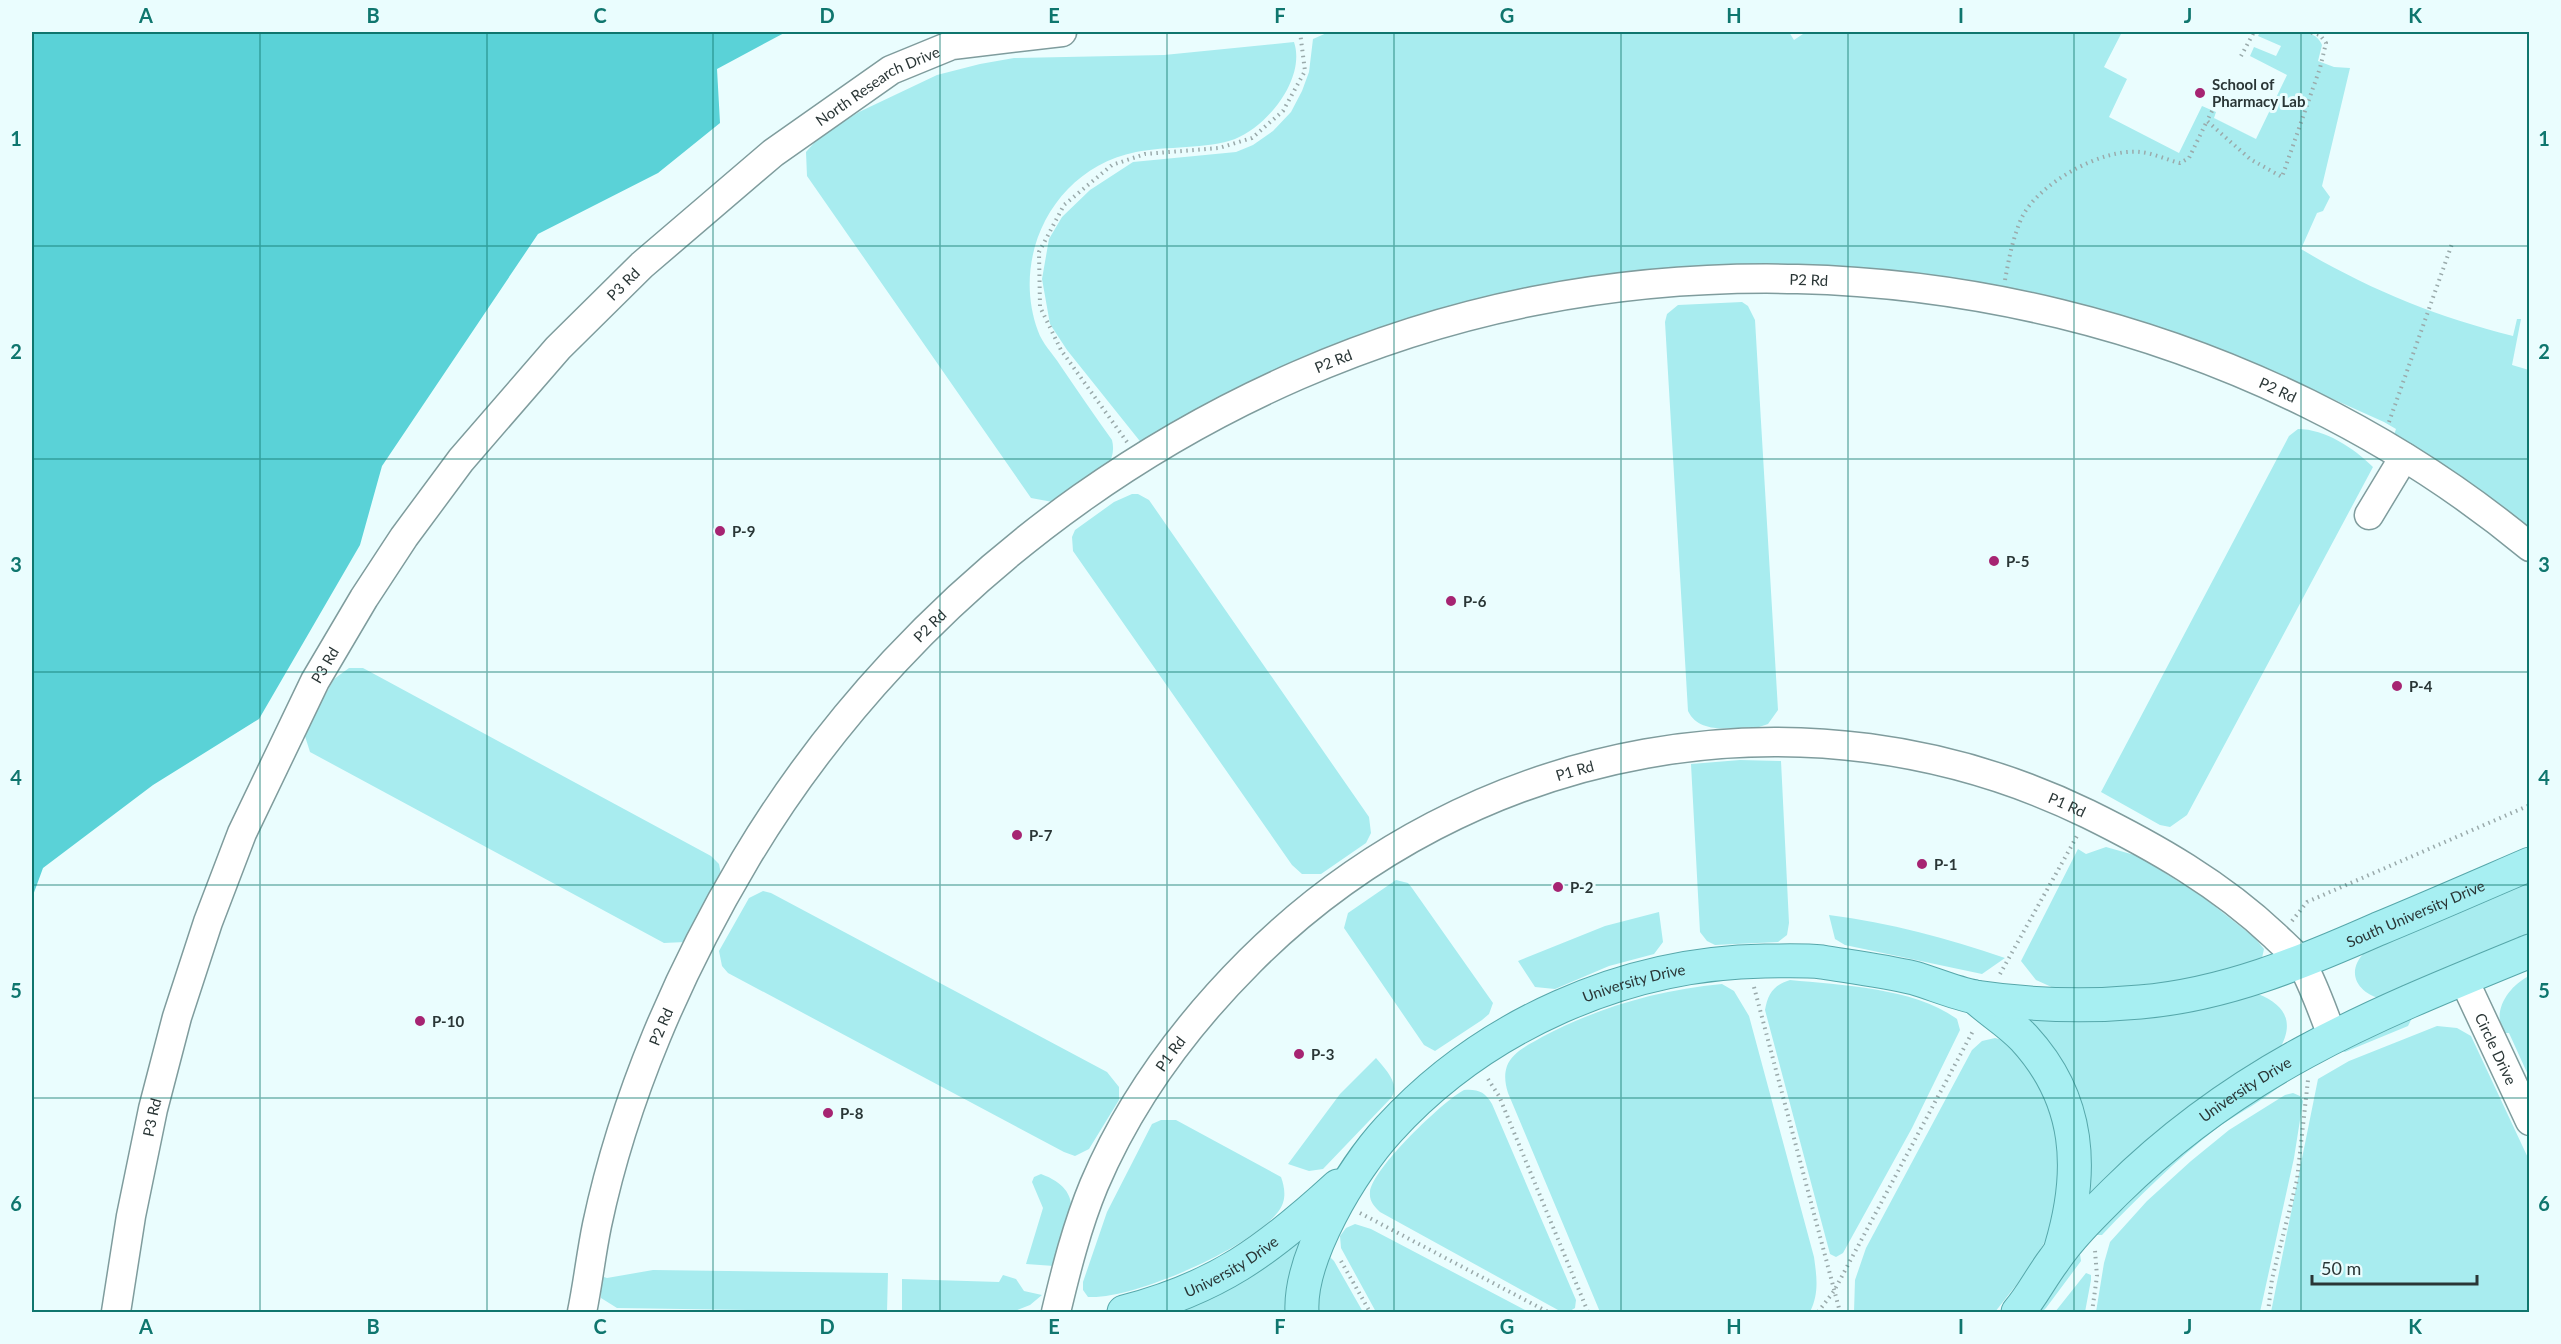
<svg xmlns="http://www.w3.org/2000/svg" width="2561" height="1344" font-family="Lato,sans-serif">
  <rect width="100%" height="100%" fill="#eafdfe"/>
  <path fill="#a8ecef" d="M 1329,32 L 1789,32 L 1794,40 L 1806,32 L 2118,32 L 2121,34 L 2104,67 L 2127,79 L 2109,117 L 2179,153 L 2202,106 L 2216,112 L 2214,118 L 2256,139 L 2287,75 L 2250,56 L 2254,47 L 2276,56 L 2281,46 L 2258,36 L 2260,32 C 2278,32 2314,24 2322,45 L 2318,61 L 2334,67 L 2350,68 L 2322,186 L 2330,197 L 2323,211 L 2317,213 L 2301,249 C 2368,289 2437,317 2513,336 L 2517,319 L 2521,319 L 2512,365 L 2529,370 L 2529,530 L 2394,435 L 2396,429 L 2384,422 L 2266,369 L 2159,331 L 2012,288 L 1866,269 L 1792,270 L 1539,290 L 1143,445 L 1067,350 L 1050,324 L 1042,279 L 1049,239 L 1062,217 L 1090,190 L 1133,162 L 1236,152 L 1253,145 L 1273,131 L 1291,112 L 1302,91 L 1309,72 L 1313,39 Z
    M 1294,42 C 1306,78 1268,126 1235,139 C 1208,149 1165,146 1136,152 C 1055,168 1010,255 1038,331 C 1042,343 1053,354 1060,365 C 1077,390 1094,415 1112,440 C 1120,472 1081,487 1058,503 L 1031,498 L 807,176 L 806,152 L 820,136 L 859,112 L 937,75 L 980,64 L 1014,58 L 1164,55 Z
    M 1742,302 L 1748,306 L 1755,320 L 1778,710 L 1768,724 L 1759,727 C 1735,727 1700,736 1688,711 L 1665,322 L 1667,314 L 1678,305 Z
    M 2298,429 C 2325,429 2354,448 2373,467 L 2187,815 L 2170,827 L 2160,825 L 2101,792 L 2289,436 Z
    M 1132,494 L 1138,494 L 1149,500 L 1369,817 L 1371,833 L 1366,843 L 1321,874 L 1302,874 L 1292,865 L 1073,551 L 1072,537 L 1075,530 L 1114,502 Z
    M 349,668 L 363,668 L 711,856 L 719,864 L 721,874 L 685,942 L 664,943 L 310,752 L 304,733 L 334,679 Z
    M 1740,760 L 1781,761 L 1789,923 L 1787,935 L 1778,942 L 1715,945 L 1707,941 L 1700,932 L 1691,764 Z
    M 2106,847 L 2138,856 L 2203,897 L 2255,938 L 2264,949 L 2262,958 L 2248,967 L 2145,988 L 2056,989 L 2036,980 L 2021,961 L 2078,849 L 2086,854 Z
    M 1396,880 L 1408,883 L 1412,888 L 1493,1003 L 1489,1014 L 1482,1020 L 1435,1051 L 1424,1045 L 1344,928 L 1348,913 Z
    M 2529,880 L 2529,937 L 2385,1000 C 2359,995 2343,973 2366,951 Z
    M 763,891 L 771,893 L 1107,1072 L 1119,1087 L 1119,1100 L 1089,1149 L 1075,1156 L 1064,1152 L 728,973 L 722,966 L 719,951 L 749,898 Z
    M 1659,912 L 1663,942 L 1654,954 L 1609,966 L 1555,989 L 1535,987 L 1518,961 L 1605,926 Z
    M 1829,915 C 1890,923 1947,938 2005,958 L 1982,974 L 1845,945 L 1835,939 Z
    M 2529,976 L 2529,1077 L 2509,1033 L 2504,1033 C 2491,1011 2509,986 2529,976 Z
    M 1790,980 C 1841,985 1915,988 1957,1019 L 1960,1030 L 1912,1128 L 1843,1253 L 1836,1257 L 1830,1254 L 1765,1010 C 1768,993 1774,985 1790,980 Z
    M 1722,984 L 1734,991 L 1749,1016 L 1814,1257 C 1817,1278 1819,1294 1810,1312 L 1600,1312 L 1508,1093 C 1505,1083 1504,1075 1507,1066 C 1512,1052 1530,1044 1542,1037 C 1599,1007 1658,990 1722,984 Z
    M 2258,994 C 2286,1005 2295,1023 2279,1050 L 2089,1196 L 2024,1017 L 2164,1014 L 2203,1009 Z
    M 2412,1018 L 2408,1026 L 2345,1052 L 2342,1051 L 2342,1049 Z
    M 2437,1026 L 2457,1028 L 2471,1036 L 2529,1160 L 2529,1312 L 2271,1312 L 2318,1079 L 2349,1061 Z
    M 1995,1038 L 2006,1041 L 2034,1069 L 2066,1160 L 2050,1232 L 2032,1265 L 1995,1312 L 1854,1312 L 1855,1280 L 1866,1248 L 1972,1050 L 1982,1041 Z
    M 1376,1058 C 1385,1069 1401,1084 1391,1098 L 1323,1169 L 1309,1171 L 1288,1164 L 1340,1094 Z
    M 2282,1083 C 2273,1095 2232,1117 2217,1128 C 2175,1161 2138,1197 2102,1235 L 2094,1235 L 2176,1153 Z
    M 1464,1090 C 1478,1089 1485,1092 1492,1104 L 1576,1300 L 1575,1308 L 1570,1311 L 1558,1310 L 1380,1212 C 1374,1206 1369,1201 1370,1192 C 1372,1169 1443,1101 1464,1090 Z
    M 2293,1093 L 2300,1096 L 2303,1101 L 2294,1158 L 2260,1312 L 2096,1312 L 2104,1263 L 2110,1242 L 2147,1201 L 2191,1161 L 2229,1130 L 2285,1095 Z
    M 1161,1120 L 1176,1120 L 1281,1177 C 1285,1188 1287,1201 1278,1212 C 1250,1248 1133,1300 1088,1297 L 1083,1290 L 1083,1282 L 1107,1212 L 1152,1124 Z
    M 1041,1174 C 1092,1193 1066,1228 1054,1266 L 1026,1264 L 1043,1208 L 1032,1182 L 1034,1177 Z
    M 1355,1224 L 1371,1229 L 1529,1312 L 1376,1312 L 1341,1248 L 1340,1236 L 1346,1228 Z
    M 1302,1239 L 1291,1312 L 1174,1312 L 1299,1240 Z
    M 2080,1254 L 2081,1261 L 2046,1308 L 2042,1312 L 2035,1312 Z
    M 1330,1257 L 1334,1261 L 1363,1312 L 1316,1312 L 1317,1299 L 1326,1261 Z
    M 653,1270 L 888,1273 L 887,1312 L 617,1308 L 601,1298 L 601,1276 L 607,1278 Z
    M 2086,1273 L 2091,1275 L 2091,1280 L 2085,1312 L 2055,1312 Z
    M 1003,1275 L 1016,1279 L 1024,1291 L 1042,1295 L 1030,1305 L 1012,1312 L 902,1312 L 902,1279 L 999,1282 Z"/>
  <path fill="#5ad2d7" d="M 32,32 L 786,32 L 717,69 L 720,123 L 658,173 L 538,234 L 382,466 L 360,545 L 259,719 L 153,785 L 43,868 L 32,898 Z"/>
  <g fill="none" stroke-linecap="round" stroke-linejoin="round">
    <g stroke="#7f9c9d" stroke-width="31">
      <g id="minor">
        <path d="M 2369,515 L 2404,457"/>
        <path id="s1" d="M 2463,978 L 2530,1121"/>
        <path id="s2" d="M 116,1312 L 131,1216 L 153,1109 L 177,1017 L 208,922 L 242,833 L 315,681 L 364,598 L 404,537 L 461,460 L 558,348 L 642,265 L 773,153 L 891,70 L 952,45 L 1062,32"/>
        <path id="s3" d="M 582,1312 C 588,1283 591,1254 597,1225 C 624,1097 679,971 745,860 C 914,576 1210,365 1534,301 C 1881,233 2257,321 2530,547"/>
        <path id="s4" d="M 1056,1312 C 1066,1270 1077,1226 1094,1185 C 1130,1100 1185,1026 1250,961 C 1470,741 1806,677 2088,814 C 2155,847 2220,884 2275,936 C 2284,945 2297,955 2303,966 C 2315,988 2323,1013 2332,1035"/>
      </g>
    </g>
    <g stroke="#56a7aa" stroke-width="35">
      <g id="major">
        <path d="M 1975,997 C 1990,1011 2009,1022 2024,1038 C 2081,1100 2084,1171 2061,1248"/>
        <path id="s5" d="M 1124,1312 C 1217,1288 1267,1251 1338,1186"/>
        <path id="s6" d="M 1302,1312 C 1299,1257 1352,1169 1389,1129 C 1484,1025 1625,963 1765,961 C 1784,961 1803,960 1822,962 C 1853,967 1884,971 1914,978 C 1934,984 1955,993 1975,997 C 2029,1005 2086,1007 2140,1002 C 2224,995 2301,963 2378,929 C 2429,908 2479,886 2530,864"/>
        <path id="s7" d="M 2018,1312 C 2032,1296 2041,1277 2054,1260 C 2071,1235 2094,1213 2115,1192 C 2240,1068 2371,1016 2530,951"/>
      </g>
    </g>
    <path stroke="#9aaaab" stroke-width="4" stroke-dasharray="1.5 4.5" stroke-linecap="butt" d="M 2241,56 L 2254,32
      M 2212,111 L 2207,121 L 2250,159 L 2282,177 L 2320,68 L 2326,43 L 2320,35 L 2309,32
      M 2005,280 C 2009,258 2013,237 2022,217 C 2039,183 2102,148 2140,152 C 2153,153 2167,160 2180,163 L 2189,158 L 2207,121
      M 2389,422 L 2453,241
      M 1127,442 L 1061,350 L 1040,307 L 1039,252 L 1064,205 L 1112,165 L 1145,154 L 1219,148 L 1252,138 L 1283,111 L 1305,71 L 1300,32
      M 2292,921 L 2307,902 L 2530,805
      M 2000,974 L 2077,836
      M 1754,987 L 1840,1312
      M 1488,1079 L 1499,1096 L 1588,1312
      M 1360,1213 L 1548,1312
      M 1341,1261 L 1370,1312
      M 1818,1312 L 1834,1291 L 1973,1031
      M 2092,1312 L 2097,1276 L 2095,1251
      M 2268,1312 L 2272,1279 L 2297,1180 L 2308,1080"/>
    <use href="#minor" stroke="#fff" stroke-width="28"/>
    <use href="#major" stroke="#a7eff2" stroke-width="33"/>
  </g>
  <path fill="none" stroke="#0f766e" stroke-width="1.5" stroke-opacity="0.55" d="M 260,32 L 260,1312M 487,32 L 487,1312M 713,32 L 713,1312M 940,32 L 940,1312M 1167,32 L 1167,1312M 1394,32 L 1394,1312M 1621,32 L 1621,1312M 1848,32 L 1848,1312M 2074,32 L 2074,1312M 2301,32 L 2301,1312M 32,246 L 2530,246M 32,459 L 2530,459M 32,672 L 2530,672M 32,885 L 2530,885M 32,1098 L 2530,1098"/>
  <g fill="#a62472" stroke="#eafdfe" stroke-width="2">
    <circle cx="2200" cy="93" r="6"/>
    <circle cx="720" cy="531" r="6"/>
    <circle cx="1994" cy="561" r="6"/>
    <circle cx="1451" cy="601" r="6"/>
    <circle cx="2397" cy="686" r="6"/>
    <circle cx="1017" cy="835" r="6"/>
    <circle cx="1922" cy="864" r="6"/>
    <circle cx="1558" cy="887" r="6"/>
    <circle cx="420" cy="1021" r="6"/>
    <circle cx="1299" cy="1054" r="6"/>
    <circle cx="828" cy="1113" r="6"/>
  </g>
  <g text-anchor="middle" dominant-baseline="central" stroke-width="6" stroke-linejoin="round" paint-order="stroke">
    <g font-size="15" font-weight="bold" fill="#2a3636" stroke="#eafdfe" text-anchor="start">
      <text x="2212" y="84">School of<tspan x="2212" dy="17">Pharmacy Lab</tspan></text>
      <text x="732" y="531">P-9</text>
      <text x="2006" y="561">P-5</text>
      <text x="1463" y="601">P-6</text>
      <text x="2409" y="686">P-4</text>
      <text x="1029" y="835">P-7</text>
      <text x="1934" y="864">P-1</text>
      <text x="1570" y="887">P-2</text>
      <text x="432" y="1021">P-10</text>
      <text x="1311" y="1054">P-3</text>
      <text x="840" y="1113">P-8</text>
    </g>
    <g font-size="15" fill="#2a3636" stroke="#eafdfe">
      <text stroke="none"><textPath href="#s2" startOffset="1494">North Research Drive</textPath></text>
      <text stroke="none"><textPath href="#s3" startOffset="1755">P2 Rd</textPath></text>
      <text stroke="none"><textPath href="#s2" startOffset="1170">P3 Rd</textPath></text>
      <text stroke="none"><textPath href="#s3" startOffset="1269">P2 Rd</textPath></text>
      <text stroke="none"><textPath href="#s3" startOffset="2240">P2 Rd</textPath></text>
      <text stroke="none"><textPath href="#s3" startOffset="783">P2 Rd</textPath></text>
      <text stroke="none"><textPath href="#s2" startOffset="684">P3 Rd</textPath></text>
      <text stroke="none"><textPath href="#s4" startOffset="788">P1 Rd</textPath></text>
      <text stroke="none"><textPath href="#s4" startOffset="1292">P1 Rd</textPath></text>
      <text stroke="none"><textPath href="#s6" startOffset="1300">South University Drive</textPath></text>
      <text stroke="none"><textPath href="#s6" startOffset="496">University Drive</textPath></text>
      <text stroke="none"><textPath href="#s3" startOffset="297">P2 Rd</textPath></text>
      <text stroke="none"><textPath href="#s1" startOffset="78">Circle Drive</textPath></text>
      <text stroke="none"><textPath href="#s4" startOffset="285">P1 Rd</textPath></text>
      <text stroke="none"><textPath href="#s7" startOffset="321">University Drive</textPath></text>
      <text stroke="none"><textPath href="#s2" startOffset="198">P3 Rd</textPath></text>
      <text stroke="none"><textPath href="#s5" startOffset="117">University Drive</textPath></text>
    </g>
  </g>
  <rect width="2561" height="1344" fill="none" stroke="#eafdfe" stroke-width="66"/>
  <path d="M2312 1275v9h165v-9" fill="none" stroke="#2a3636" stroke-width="3"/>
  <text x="2321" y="1275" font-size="18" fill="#2a3636" stroke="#eafdfe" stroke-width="4.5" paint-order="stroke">50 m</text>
  <rect x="33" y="33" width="2495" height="1278" fill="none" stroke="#0f766e" stroke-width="2"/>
  <g font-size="20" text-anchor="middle" font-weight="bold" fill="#0f766e">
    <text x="146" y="23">A</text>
    <text x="373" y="23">B</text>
    <text x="600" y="23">C</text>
    <text x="827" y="23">D</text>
    <text x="1054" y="23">E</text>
    <text x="1280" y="23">F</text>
    <text x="1507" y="23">G</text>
    <text x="1734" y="23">H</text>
    <text x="1961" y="23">I</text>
    <text x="2188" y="23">J</text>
    <text x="2415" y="23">K</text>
    <text x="16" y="146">1</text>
    <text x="2544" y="146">1</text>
    <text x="16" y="359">2</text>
    <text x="2544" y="359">2</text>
    <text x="16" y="572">3</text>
    <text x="2544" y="572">3</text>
    <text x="16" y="785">4</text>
    <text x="2544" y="785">4</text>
    <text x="16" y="998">5</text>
    <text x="2544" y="998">5</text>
    <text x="16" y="1211">6</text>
    <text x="2544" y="1211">6</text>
    <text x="146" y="1334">A</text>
    <text x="373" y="1334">B</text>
    <text x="600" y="1334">C</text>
    <text x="827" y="1334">D</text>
    <text x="1054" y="1334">E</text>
    <text x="1280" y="1334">F</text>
    <text x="1507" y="1334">G</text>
    <text x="1734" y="1334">H</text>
    <text x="1961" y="1334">I</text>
    <text x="2188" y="1334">J</text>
    <text x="2415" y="1334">K</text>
  </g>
</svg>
